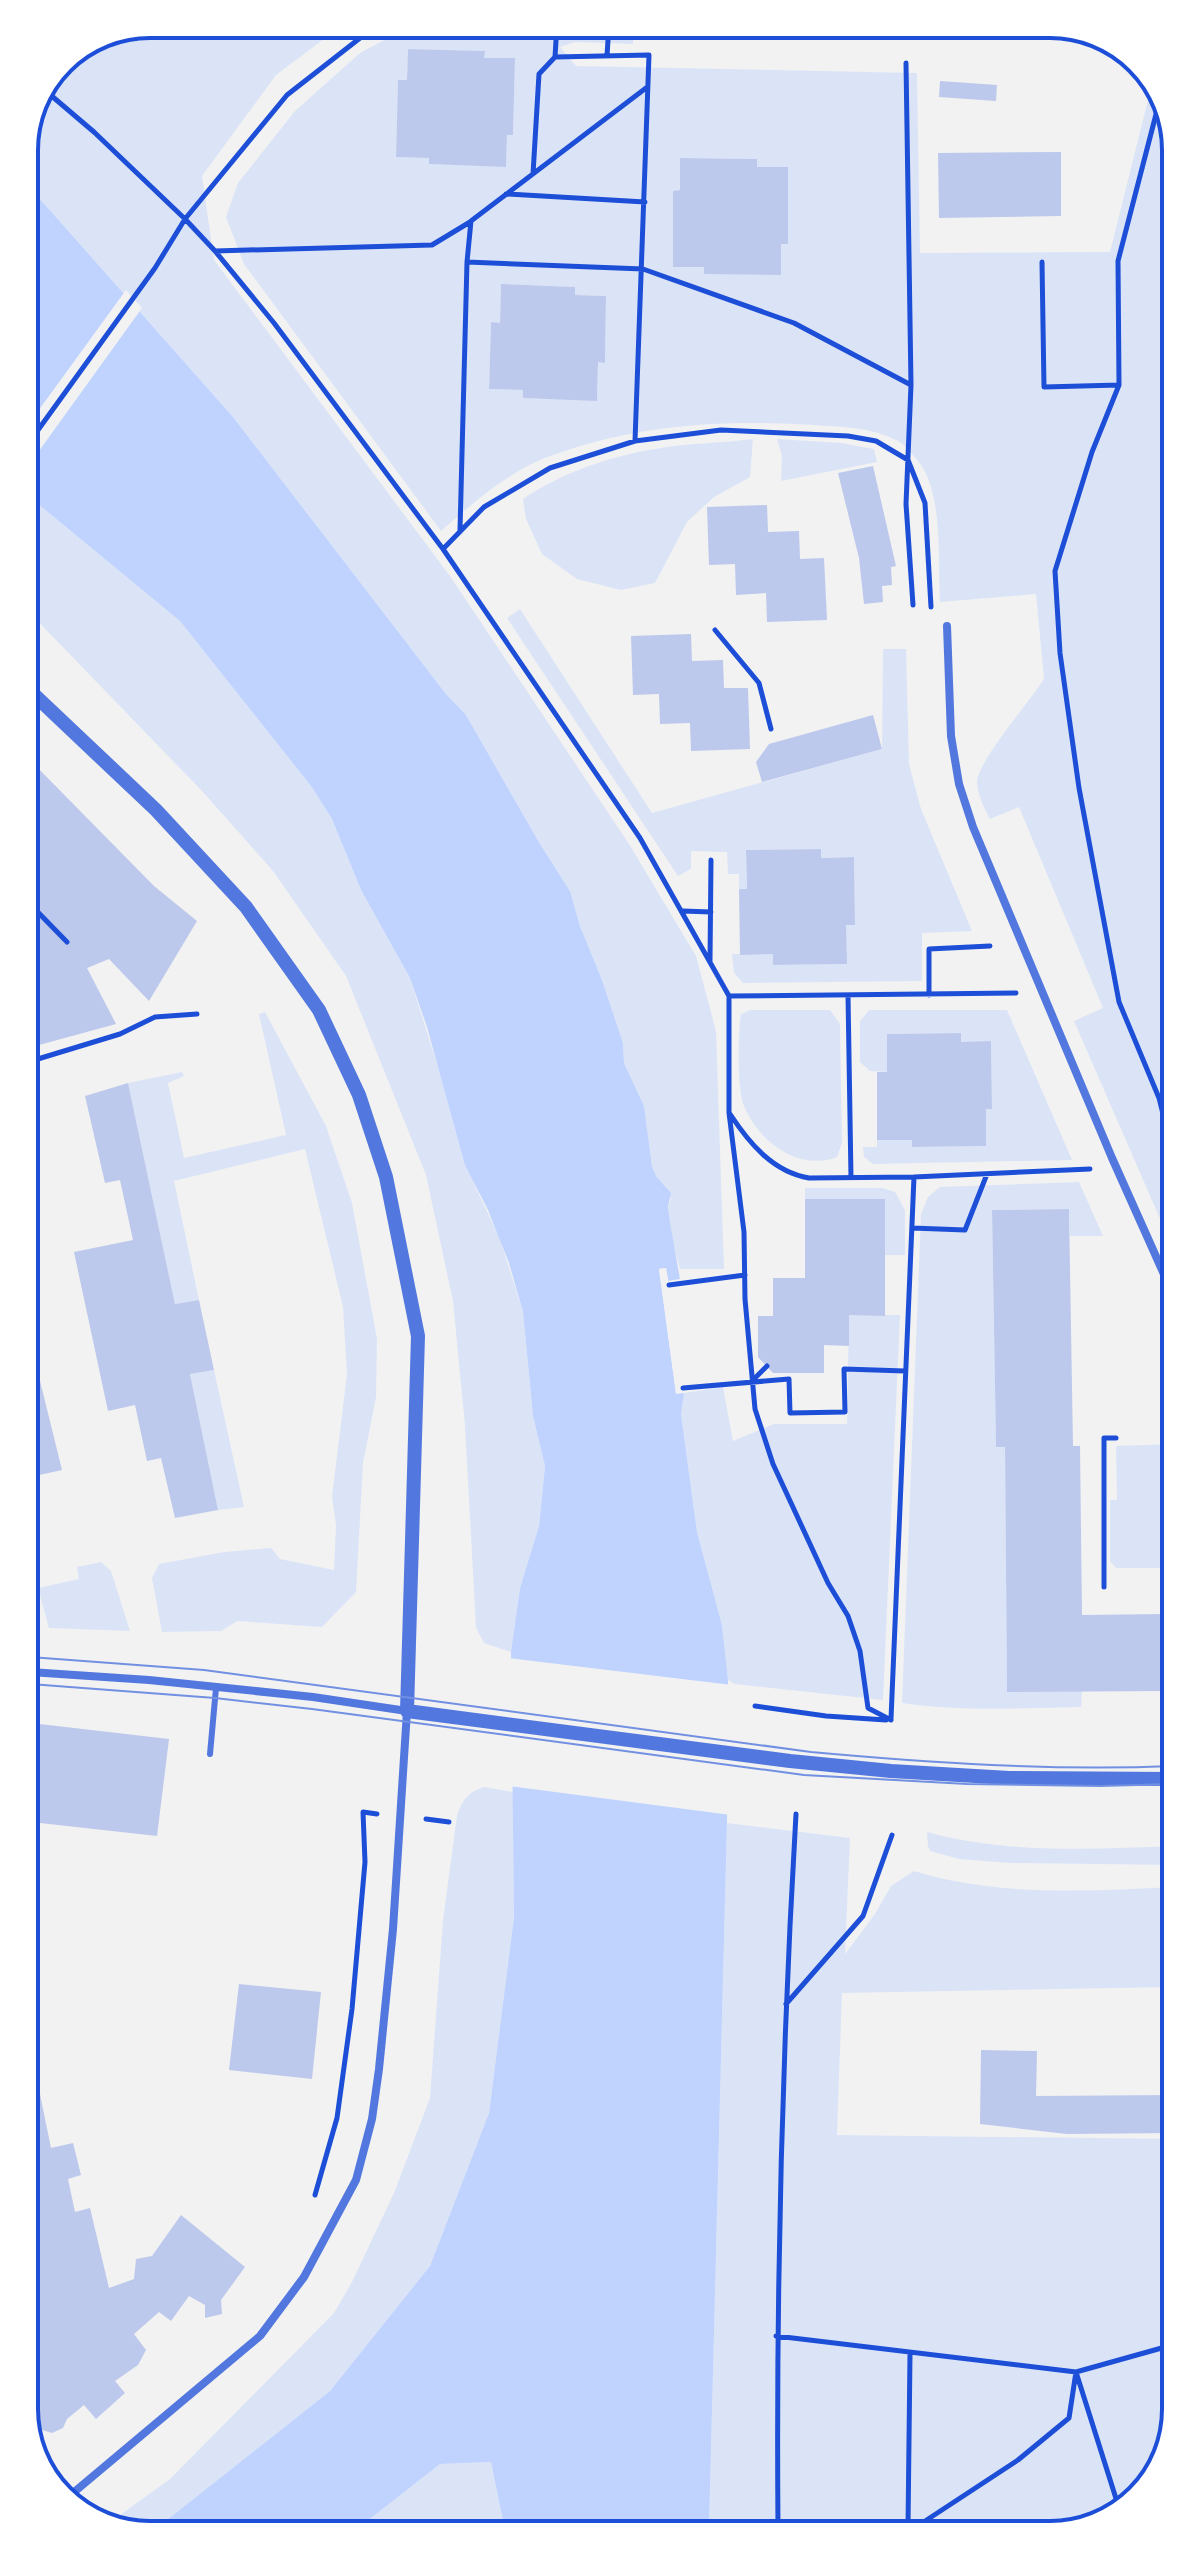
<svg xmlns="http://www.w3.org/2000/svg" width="1200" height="2559" font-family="Raleway,sans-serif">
  <rect width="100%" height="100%" fill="#f2f2f2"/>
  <path fill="#dbe4f7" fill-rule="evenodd" d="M 150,24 L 344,24 L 276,75 L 202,176 L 214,260 L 450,576 L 629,844 L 696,956 L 716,1031 L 724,1269 L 680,1269 C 675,1247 662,1220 671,1199 L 667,1188 L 656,1176 L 652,1166 L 644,1106 L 624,1063 L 623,1043 L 602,980 L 580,926 L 570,891 L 540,844 L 466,715 L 446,694 L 233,417 L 24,181 L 24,143 L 61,61 Z
    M 414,24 L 634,24 L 633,44 L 575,42 L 560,47 L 576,66 L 917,73 L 920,253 L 1110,252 L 1152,84 L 1167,102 L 1171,1244 L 1074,1021 L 1103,1008 L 1019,807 L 990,819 C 984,808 978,796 977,783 C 976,763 1031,700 1044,679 L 1036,594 L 940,602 C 938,563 943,497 921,465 C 915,457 905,444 896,440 C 870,427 842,427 813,425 C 721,419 631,425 545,458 C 505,474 473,503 441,531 L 244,264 L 226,217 L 238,183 L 295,111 L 360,53 ZM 408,49 L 484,51 L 484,58 L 515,58 L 513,135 L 507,135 L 506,166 L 430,164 L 429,158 L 396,157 L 398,80 L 407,80 ZM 681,158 L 756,159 L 757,167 L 788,167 L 788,243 L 781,244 L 781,275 L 704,267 L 673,267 L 673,191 L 680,190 ZM 501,284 L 575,287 L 575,295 L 606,296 L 605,362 L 598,362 L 597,400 L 523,398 L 523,390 L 489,389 L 491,323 L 500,323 Z
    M 753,439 L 750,477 L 714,497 L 687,522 L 655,583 L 621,590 L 577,579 L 542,554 L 526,519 L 523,499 C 563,472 613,455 661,448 C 691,443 723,443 753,439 Z
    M 777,439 L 842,443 L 874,449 L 877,462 L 781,481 L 782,456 Z
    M 26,494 L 180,621 L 311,786 L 332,819 L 361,890 L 410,978 L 476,1188 L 500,1239 L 523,1312 L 533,1416 L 545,1466 L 539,1526 L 520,1588 L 511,1652 L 484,1643 L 476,1628 L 465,1426 L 453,1301 L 426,1175 L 346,976 L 273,871 L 202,791 L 26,609 Z
    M 520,609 L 652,813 L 882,749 L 883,649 L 906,649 L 909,764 L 921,809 L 972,931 L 922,933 L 922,981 L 743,983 L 734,973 L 732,954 L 773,954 L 774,965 L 846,964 L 846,925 L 855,924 L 854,857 L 821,858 L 821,849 L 746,850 L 747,889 L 739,889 L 739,874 L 728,874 L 727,852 L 691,851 L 691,869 L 678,876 L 507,618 Z
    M 750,1010 L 830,1010 L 840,1024 L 842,1143 L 837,1157 C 799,1172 758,1141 744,1106 C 737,1090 738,1032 741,1014 Z
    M 869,1010 L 1007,1010 L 1072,1160 L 873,1164 L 864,1157 L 863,1147 L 877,1147 L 877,1140 L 912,1140 L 912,1147 L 986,1146 L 986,1109 L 992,1108 L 991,1042 L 961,1042 L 961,1033 L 887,1034 L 887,1072 L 870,1071 L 860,1062 L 860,1021 Z
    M 265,1012 L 326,1126 L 352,1203 L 377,1339 L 376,1397 L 363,1463 L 356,1592 L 322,1627 L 237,1621 L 221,1631 L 162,1632 L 152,1578 L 159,1564 L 224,1552 L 271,1548 L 280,1559 L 334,1570 L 336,1525 L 332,1497 L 347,1374 L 343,1307 L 305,1149 L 174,1181 L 199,1300 L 175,1304 L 128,1083 L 182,1072 L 184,1076 L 168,1083 L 184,1158 L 286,1135 L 259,1014 Z
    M 1079,1182 L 1103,1236 L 1070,1236 L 1069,1209 L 992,1210 L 996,1446 L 1005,1447 L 1007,1691 L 1082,1691 L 1081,1707 C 1022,1708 960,1712 902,1703 L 921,1214 L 928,1197 L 940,1187 Z
    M 805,1188 L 883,1188 L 895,1192 L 905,1210 L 905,1255 L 885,1255 L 884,1199 L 805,1199 Z
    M 849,1315 L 900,1315 L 883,1700 L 735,1684 L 728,1680 L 722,1625 L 697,1532 L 681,1414 L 684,1393 L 723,1387 L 733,1441 L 774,1424 L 847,1424 Z
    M 214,1370 L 244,1507 L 218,1510 L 190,1374 Z
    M 1172,1444 L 1173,1560 L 1160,1568 L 1116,1568 L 1110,1561 L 1110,1500 L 1117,1500 L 1116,1446 Z
    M 101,1562 L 111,1571 L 130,1631 L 49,1628 L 38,1588 L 79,1579 L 77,1567 Z
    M 484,1787 L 513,1792 L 514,1917 L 489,2113 L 430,2266 L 330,2391 L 148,2535 L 109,2523 L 170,2479 L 334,2313 L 352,2282 L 394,2193 L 430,2098 L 443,1920 L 457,1816 C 462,1800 468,1792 484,1787 Z
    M 727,1823 L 850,1838 L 845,1954 L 875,1914 L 891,1886 L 914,1871 C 999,1897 1087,1891 1174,1887 L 1174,1987 L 842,1993 L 837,2135 L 1175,2139 L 1176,2409 L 1154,2479 L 1098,2526 L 709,2529 Z
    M 927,1832 C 1007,1854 1092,1849 1174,1846 L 1174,1865 L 1010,1863 L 959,1859 L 930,1851 L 928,1846 Z
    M 491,2462 L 505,2531 L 352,2533 L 440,2464 Z"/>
  <path fill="#bfd3fe" d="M 24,181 L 233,417 L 446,694 L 466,715 L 540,844 L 570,891 L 580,926 L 602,980 L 623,1043 L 624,1063 L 644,1106 L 652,1166 L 656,1176 L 671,1193 L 668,1207 L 670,1223 L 680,1279 L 668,1281 L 666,1268 L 659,1269 L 676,1393 L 684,1393 L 681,1414 L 697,1532 L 722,1625 L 728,1680 L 727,1823 L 709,2529 L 505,2531 L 491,2462 L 440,2464 L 352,2533 L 148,2535 L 330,2391 L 430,2266 L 489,2113 L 514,1917 L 511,1652 L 520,1588 L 539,1526 L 545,1466 L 533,1416 L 523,1312 L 509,1263 L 488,1210 L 465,1165 L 427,1027 L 410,978 L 361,890 L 332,819 L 311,786 L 180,621 L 26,494 Z"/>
  <path fill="#f2f2f2" d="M 126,290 L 142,308 L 26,469 L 25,429 Z
    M 666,1268 L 669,1285 L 665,1283 L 679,1389 L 683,1389 L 684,1393 L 676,1394 L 659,1269 Z
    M 507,1658 L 732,1685 L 731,1815 L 509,1786 Z"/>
  <path fill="#bdc9ec" d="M 408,49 L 485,51 L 484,58 L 515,58 L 513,135 L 507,135 L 506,167 L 429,164 L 429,158 L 396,157 L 398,80 L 407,80 Z
    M 940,81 L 997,85 L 996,101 L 939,97 Z
    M 1061,152 L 1061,216 L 939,218 L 938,153 Z
    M 680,158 L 757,159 L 757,167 L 788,167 L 788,244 L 781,244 L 781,275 L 704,274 L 704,267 L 673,267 L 673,191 L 680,190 Z
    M 501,284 L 575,287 L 575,295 L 606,296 L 605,363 L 598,362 L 597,401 L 523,398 L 523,390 L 489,389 L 491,322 L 500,323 Z
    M 873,466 L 896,566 L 891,567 L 892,585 L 882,586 L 883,602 L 864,604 L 859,558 L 838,473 Z
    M 767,505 L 768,532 L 799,531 L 800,559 L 824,558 L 827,620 L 767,622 L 766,593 L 736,595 L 735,564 L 709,565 L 707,507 Z
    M 691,634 L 692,661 L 723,660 L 724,688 L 748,688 L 750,749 L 691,751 L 690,723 L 660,724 L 659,694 L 633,695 L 631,636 Z
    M 873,715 L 882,749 L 762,782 L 756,762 L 769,744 Z
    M 27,757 L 154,886 L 197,921 L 149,1001 L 109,959 L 87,968 L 116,1024 L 28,1048 Z
    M 821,849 L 821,858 L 854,857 L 855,925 L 846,925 L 847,964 L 773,965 L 773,954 L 740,955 L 739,889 L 747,889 L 746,850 Z
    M 961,1033 L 961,1042 L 991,1041 L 992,1109 L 986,1109 L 986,1146 L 912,1147 L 912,1140 L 877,1140 L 877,1072 L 887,1072 L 887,1034 Z
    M 128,1083 L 175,1304 L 199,1300 L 214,1370 L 190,1374 L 218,1510 L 175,1518 L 161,1458 L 147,1461 L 135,1405 L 108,1411 L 74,1252 L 133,1240 L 120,1180 L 105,1183 L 85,1096 Z
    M 805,1199 L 885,1199 L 885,1316 L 849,1315 L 849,1346 L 824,1345 L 824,1373 L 773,1373 L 758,1357 L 758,1316 L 773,1316 L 773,1278 L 805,1278 Z
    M 1069,1209 L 1073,1446 L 1080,1446 L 1082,1615 L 1164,1614 L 1164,1651 L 1168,1651 L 1168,1639 L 1173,1638 L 1173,1700 L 1164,1700 L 1164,1691 L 1007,1692 L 1005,1447 L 996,1447 L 992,1210 Z
    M 29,1336 L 62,1470 L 30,1477 L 29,1366 Z
    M 31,1723 L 169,1739 L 157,1836 L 31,1822 Z
    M 31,1932 L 35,1932 L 36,2008 L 32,2008 Z
    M 239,1984 L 321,1992 L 312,2079 L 229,2070 Z
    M 981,2050 L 1037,2051 L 1036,2096 L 1175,2095 L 1175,2133 L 1067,2134 L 980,2124 Z
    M 32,2055 L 51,2148 L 73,2143 L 81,2175 L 68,2179 L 75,2212 L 90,2208 L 109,2288 L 134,2279 L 136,2259 L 152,2256 L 181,2215 L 245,2267 L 221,2300 L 222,2314 L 205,2318 L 205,2305 L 189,2296 L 171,2321 L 159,2312 L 134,2334 L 146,2350 L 138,2365 L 115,2381 L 125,2393 L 96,2419 L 84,2405 L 67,2419 L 63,2428 L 52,2433 L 39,2429 L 33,2417 L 37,2408 L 33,2396 Z"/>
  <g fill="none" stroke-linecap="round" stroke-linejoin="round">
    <path stroke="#1d4ed8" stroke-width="5" d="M 607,56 L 609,24
      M 555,57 L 557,24
      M 906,63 L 911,385
      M 47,92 L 94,132 L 185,219 L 215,251 L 274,323 L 443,549 L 640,838 L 729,996 L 729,1113 L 744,1232 L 745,1299 L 755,1409 L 773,1464 L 828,1583 L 848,1616 L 860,1651 L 868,1708 L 891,1720
      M 533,174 L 539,74 L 555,57 L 649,55 L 635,441
      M 506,194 L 645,202
      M 215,251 L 432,245 L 470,222
      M 467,262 L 643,269 L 794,323 L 911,385 L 906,504 L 913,605
      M 1042,262 L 1044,387 L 1119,385 L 1118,261 L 1161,95
      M 1119,385 L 1092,452 L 1055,571 L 1060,653 L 1079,788 L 1119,1002 L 1159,1098 L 1171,1146
      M 25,448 L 155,268 L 185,219 L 287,95 L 378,24
      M 460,530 L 467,262 L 471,221 L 646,88
      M 443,549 L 484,507 L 550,468 L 635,441 L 721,430 L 848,436 L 876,441 L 908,460 L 925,503 L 931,607
      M 715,630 L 759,683 L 771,729
      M 27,901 L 67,942
      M 683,911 L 711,912
      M 710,961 L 711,860
      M 848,995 L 851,1178
      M 929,995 L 929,949 L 990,946
      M 729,996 L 1016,993
      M 28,1062 L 120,1034 L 155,1017 L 197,1014
      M 730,1114 C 749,1143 773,1172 809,1178 L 914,1177 L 1090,1169
      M 912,1228 L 965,1230 L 987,1174
      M 669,1285 L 745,1275
      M 753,1380 L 767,1366
      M 683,1388 L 789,1379 L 790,1413 L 845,1412 L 844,1369 L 905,1371
      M 1104,1587 L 1104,1438 L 1116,1438
      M 30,1606 L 35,1636
      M 755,1706 L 826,1716 L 886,1720
      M 891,1719 L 914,1177
      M 426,1819 L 449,1822
      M 786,2004 L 863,1916 L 892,1835
      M 315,2195 L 337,2118 L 352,2009 L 365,1862 L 363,1812 L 377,1814
      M 776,2336 L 1076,2372 L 1119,2508
      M 908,2527 L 910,2354
      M 916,2527 L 1018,2460 L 1069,2418 L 1076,2372 L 1176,2344
      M 778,2529 C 776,2290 782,2052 796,1814"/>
    <path stroke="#5277de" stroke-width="6" d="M 210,1754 L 216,1688"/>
    <path stroke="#5277de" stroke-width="8" d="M 858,24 L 1067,28
      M 947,626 L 951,736 L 959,784 L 973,827 L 1112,1158 L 1171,1290
      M 30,1672 L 149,1680 L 313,1697 L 407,1711 L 393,1929 L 379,2069 L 372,2119 L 356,2180 L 304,2277 L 260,2336 L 67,2498"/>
    <path stroke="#5277de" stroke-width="14" d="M 26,687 L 156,810 L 246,907 L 319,1010 L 359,1095 L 386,1177 L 418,1336 L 407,1711 L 790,1761 L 891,1771 L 1009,1778 L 1173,1779"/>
    <path stroke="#7290e2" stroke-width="2" d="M 30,1657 L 204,1670 L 811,1752 C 931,1763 1052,1771 1173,1766
      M 30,1684 L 215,1698 L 312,1709 L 804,1775 L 967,1784 L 1100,1786 L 1173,1784"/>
  </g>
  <path d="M0 0H1200V2559H0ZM150 38H1050A112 112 0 0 1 1162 150V2409A112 112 0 0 1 1050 2521H150A112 112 0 0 1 38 2409V150A112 112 0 0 1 150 38Z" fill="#fff" fill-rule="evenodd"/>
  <path fill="none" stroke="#1d4ed8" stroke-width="4" d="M150 38H1050A112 112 0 0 1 1162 150V2409A112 112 0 0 1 1050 2521H150A112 112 0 0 1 38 2409V150A112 112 0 0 1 150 38Z"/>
</svg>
